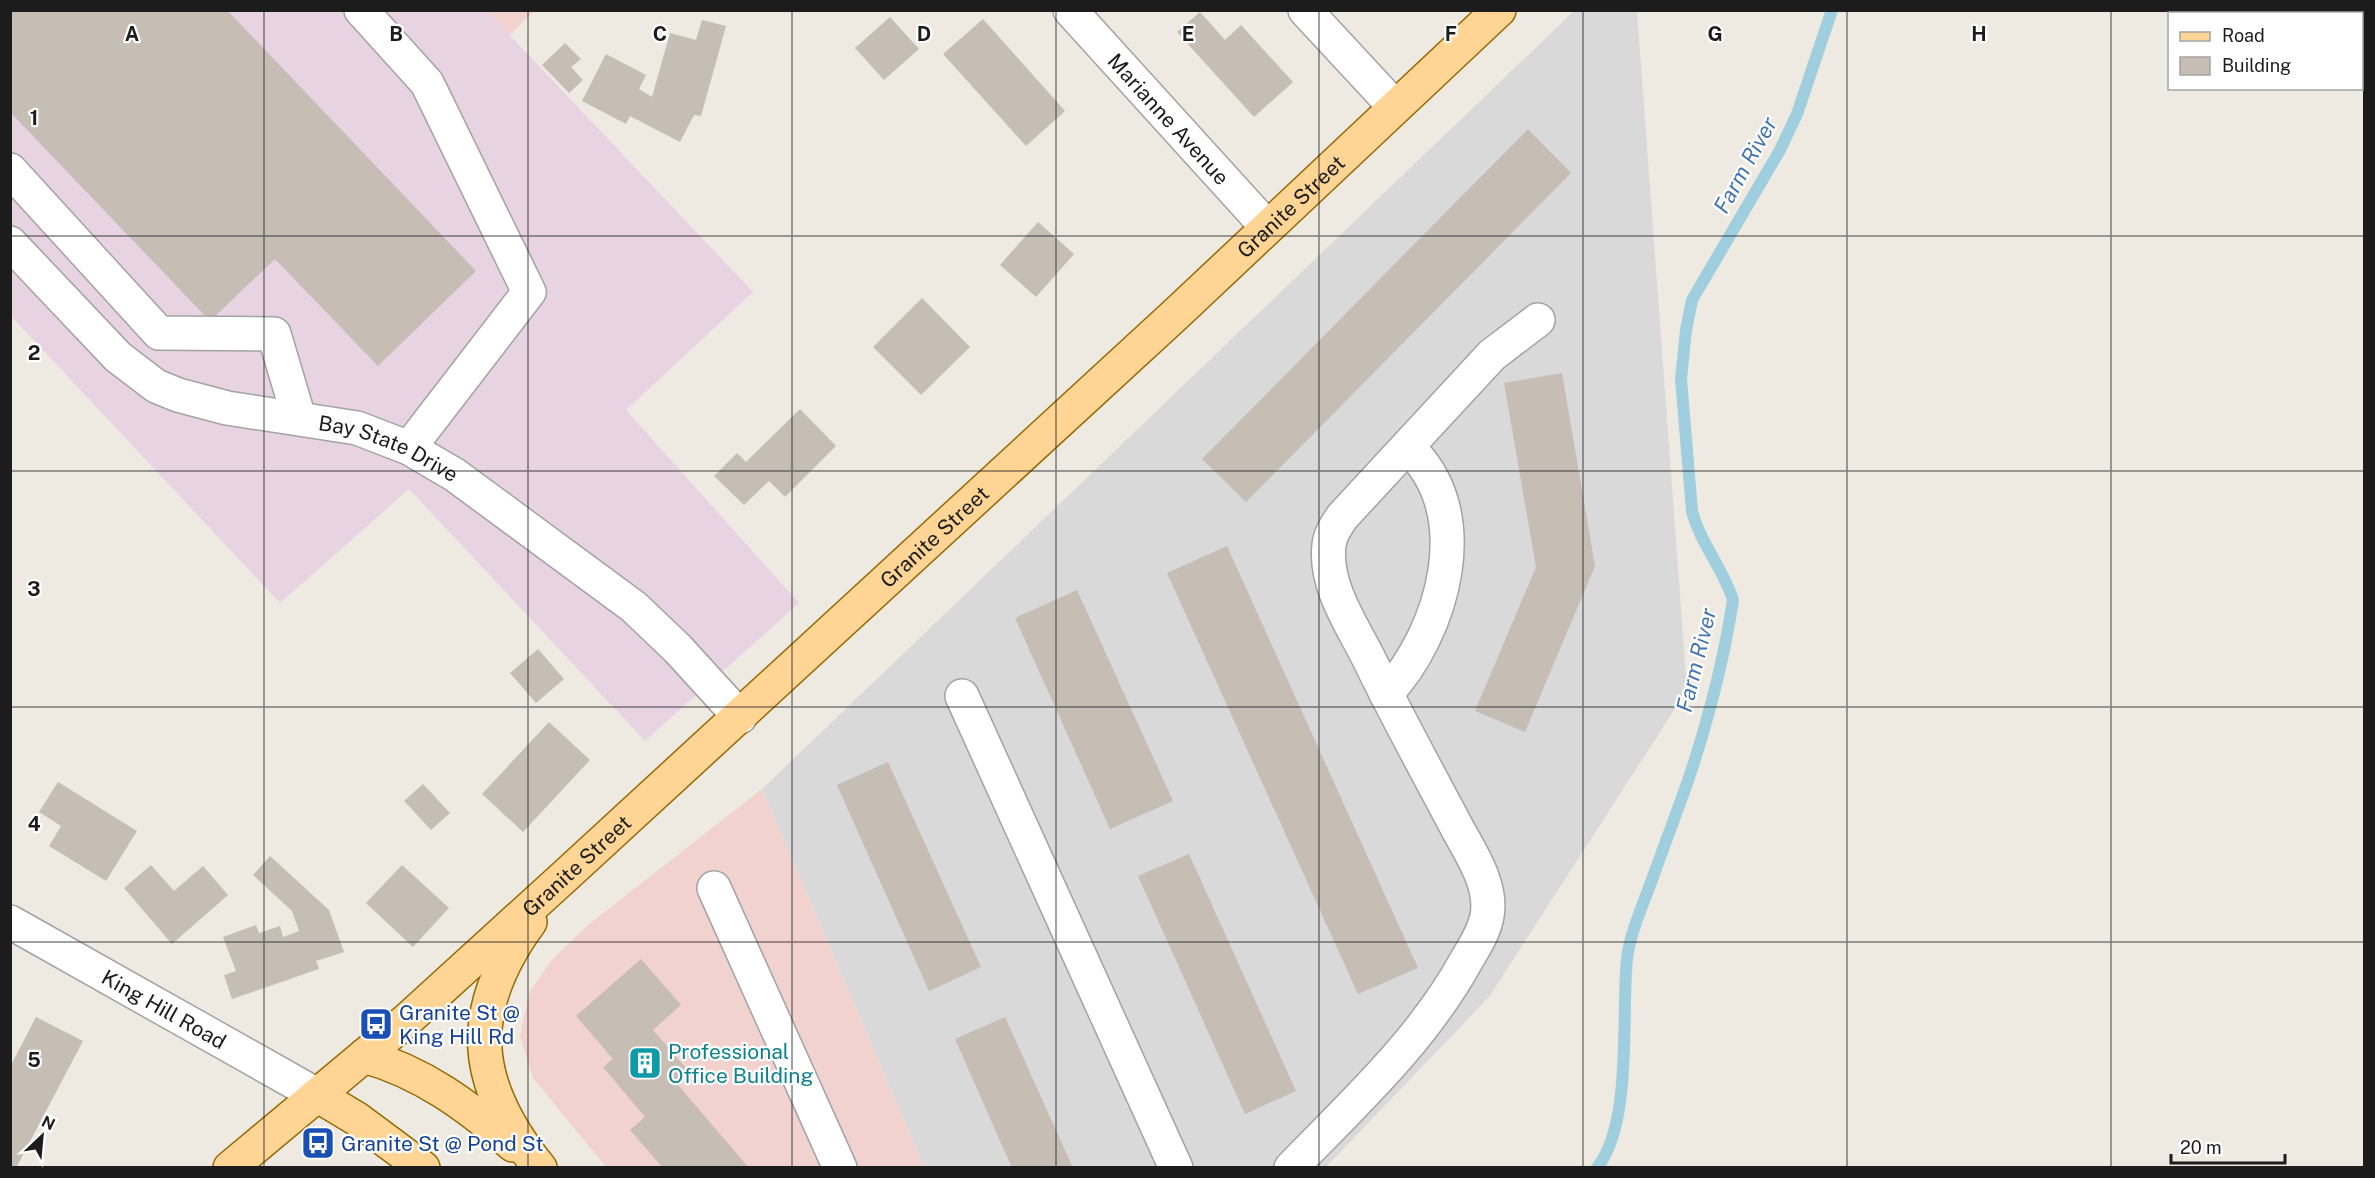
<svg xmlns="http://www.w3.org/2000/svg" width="2375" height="1178" font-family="'Public Sans',sans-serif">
  <rect width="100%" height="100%" fill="#eeeae1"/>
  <path fill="#dad9d9" d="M 1574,11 L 1637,11 L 1687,690 L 1489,997 L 1326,1167 L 924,1167 L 762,789 Z"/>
  <path fill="#f1d2cf" d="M 487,11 L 534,11 L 510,35 Z
    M 762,789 L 924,1167 L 606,1167 L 533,1078 L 520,1036 L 530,991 L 552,960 L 588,925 Z"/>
  <path fill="#e8d3e3" d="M 11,11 L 487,11 L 753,292 L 626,410 L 799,603 L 645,741 L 409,489 L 280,603 L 11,316 Z"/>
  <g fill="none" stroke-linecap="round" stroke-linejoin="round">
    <path stroke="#9fcedf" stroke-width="12" d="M 1597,1168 C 1633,1122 1621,1015 1627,958 C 1630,936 1639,914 1647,893 C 1658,863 1669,833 1680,803 C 1703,741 1723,666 1733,600 C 1723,568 1700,543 1692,511 L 1681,379 L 1686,330 L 1692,300 L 1780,150 L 1797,114 L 1832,10"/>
  </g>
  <path fill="#c6bdb4" d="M 10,10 L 227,10 L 476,271 L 378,366 L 275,259 L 210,321 L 10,112 Z
    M 1200,12 L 1225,40 L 1241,25 L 1293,82 L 1254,117 L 1177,32 Z
    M 890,17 L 919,49 L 884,80 L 855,48 Z
    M 983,19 L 1065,111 L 1026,146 L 943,54 Z
    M 702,20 L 726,26 L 701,116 L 694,115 L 680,142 L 630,116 L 626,124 L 582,101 L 606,54 L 646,75 L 639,89 L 652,97 L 670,33 L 696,40 Z
    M 565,43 L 581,59 L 571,67 L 583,80 L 569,93 L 542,65 Z
    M 1528,129 L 1571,173 L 1246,502 L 1202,459 Z
    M 1038,222 L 1074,254 L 1036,297 L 1000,265 Z
    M 922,298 L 970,347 L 921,395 L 873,347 Z
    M 1562,373 L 1595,566 L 1525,732 L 1475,711 L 1536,567 L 1504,383 Z
    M 800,409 L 836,446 L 785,497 L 769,481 L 744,505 L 714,476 L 737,453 L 746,462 Z
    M 1227,546 L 1418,968 L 1358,994 L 1167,573 Z
    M 1077,590 L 1173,801 L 1110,829 L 1015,618 Z
    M 538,649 L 564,679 L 536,703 L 510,673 Z
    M 549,722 L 590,760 L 523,832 L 482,794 Z
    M 888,762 L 981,967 L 929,991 L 837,785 Z
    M 58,782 L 137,831 L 106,881 L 49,846 L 61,826 L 39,812 Z
    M 423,784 L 450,813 L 431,830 L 404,801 Z
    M 1189,854 L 1296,1091 L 1245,1114 L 1138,876 Z
    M 270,856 L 329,910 L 344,952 L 316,961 L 319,969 L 232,999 L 224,975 L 236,971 L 223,937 L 256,925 L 259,933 L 280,926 L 283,937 L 299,931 L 292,911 L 253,875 Z
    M 151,865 L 174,891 L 203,866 L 228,895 L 172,944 L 124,888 Z
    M 402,865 L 449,908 L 413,947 L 366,903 Z
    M 641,959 L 681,1005 L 653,1030 L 691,1074 L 678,1085 L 749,1168 L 663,1168 L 630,1130 L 645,1117 L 603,1067 L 613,1059 L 576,1016 Z
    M 36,1017 L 83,1041 L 16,1168 L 10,1168 L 10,1067 Z
    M 1005,1017 L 1073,1168 L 1012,1168 L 955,1039 Z"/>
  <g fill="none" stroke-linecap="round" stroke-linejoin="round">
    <g stroke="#a3a3a3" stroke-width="36">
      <g id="minor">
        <path d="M 361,10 L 427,83 L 529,292 L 409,448"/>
        <path id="s1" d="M 1070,10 L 1267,227"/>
        <path d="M 1305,10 L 1395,107"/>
        <path d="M 10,170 L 159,333 L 274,334 L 299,418"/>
        <path id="s2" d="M 10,243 L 118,357 L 156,386 L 178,395 L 227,408 L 357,428 L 409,448 L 455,475 L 634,607 L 678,649 L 740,717"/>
        <path d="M 1386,694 C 1443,633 1479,511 1407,447"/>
        <path d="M 962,696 L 1176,1168"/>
        <path d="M 714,888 L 840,1168"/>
        <path id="s3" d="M 10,922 L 317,1095"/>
        <path d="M 1291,1168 C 1354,1103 1422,1041 1466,961 C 1474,947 1484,933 1487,916 C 1493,884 1469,851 1455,824 C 1426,769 1396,715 1369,659 C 1352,625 1324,585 1329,545 C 1330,534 1337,525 1342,517 L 1492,355 L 1538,320"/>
      </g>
    </g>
    <g stroke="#956900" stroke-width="36">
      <g id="major">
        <path d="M 530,922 C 465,1011 471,1083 540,1168"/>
        <path d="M 364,1056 C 422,1072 468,1106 513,1145"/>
        <path d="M 317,1095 L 357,1119 L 423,1168"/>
        <path id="s4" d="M 230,1168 L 407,1020 L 564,877 L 1176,314 L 1499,10"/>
      </g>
    </g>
    <use href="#minor" stroke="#fff" stroke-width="33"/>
    <use href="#major" stroke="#ffd596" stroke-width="33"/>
  </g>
  <path fill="none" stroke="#1c1c1c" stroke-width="1.5" stroke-opacity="0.55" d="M 264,10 L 264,1168M 528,10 L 528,1168M 792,10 L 792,1168M 1056,10 L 1056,1168M 1319,10 L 1319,1168M 1583,10 L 1583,1168M 1847,10 L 1847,1168M 2111,10 L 2111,1168M 10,236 L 2364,236M 10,471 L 2364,471M 10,707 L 2364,707M 10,942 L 2364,942"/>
  <defs>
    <g id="bus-square" transform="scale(1.725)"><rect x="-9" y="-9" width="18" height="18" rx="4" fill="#1a4fb4" stroke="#fff"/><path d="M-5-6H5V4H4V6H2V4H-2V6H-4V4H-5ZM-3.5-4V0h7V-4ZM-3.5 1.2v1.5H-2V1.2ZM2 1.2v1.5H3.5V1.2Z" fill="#fff"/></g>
    <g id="building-square" transform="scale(1.725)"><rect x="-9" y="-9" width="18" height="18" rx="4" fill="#0f9aa8" stroke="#fff"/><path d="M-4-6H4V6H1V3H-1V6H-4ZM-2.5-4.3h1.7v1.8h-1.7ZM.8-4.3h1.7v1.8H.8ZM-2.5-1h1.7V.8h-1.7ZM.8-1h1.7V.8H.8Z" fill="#fff"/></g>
  </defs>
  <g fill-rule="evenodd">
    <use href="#bus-square" x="376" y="1024"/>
    <use href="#building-square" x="645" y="1063"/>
    <use href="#bus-square" x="318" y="1143"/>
  </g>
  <g text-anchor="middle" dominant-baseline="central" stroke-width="4.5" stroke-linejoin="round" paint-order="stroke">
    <g font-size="21" fill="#1c1c1c" stroke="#fff">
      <text stroke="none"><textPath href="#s1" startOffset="147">Marianne Avenue</textPath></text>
      <text stroke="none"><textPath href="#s4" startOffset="1432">Granite Street</textPath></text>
      <text stroke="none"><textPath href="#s2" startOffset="447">Bay State Drive</textPath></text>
      <text stroke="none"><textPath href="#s4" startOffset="946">Granite Street</textPath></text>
      <text stroke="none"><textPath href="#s4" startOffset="460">Granite Street</textPath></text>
      <text stroke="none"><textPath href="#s3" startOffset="177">King Hill Road</textPath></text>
    </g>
    <g font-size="21" fill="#164399" stroke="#fff" text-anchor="start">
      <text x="399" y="1012">Granite St @<tspan x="399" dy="24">King Hill Rd</tspan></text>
      <text x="341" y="1143">Granite St @ Pond St</text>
    </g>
    <g font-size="21" fill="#0d838f" stroke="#fff" text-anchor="start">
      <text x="668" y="1051">Professional<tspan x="668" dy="24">Office Building</tspan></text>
    </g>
    <g font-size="22" font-style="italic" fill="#4476b0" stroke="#fff">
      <text transform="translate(1745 165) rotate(-61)">Farm River</text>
      <text transform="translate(1696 660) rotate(-76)">Farm River</text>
    </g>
  </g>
  <g font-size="20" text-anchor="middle" font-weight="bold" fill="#1c1c1c" stroke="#fff" stroke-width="4.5" stroke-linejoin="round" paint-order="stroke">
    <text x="132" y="41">A</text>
    <text x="396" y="41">B</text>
    <text x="660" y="41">C</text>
    <text x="924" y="41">D</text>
    <text x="1188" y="41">E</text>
    <text x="1451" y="41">F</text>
    <text x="1715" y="41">G</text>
    <text x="1979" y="41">H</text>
    <text x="34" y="125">1</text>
    <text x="34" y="360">2</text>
    <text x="34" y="596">3</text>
    <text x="34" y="831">4</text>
    <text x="34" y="1067">5</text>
  </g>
  <rect width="2375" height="1178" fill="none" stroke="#1c1c1c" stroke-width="24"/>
  <rect x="2168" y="12" width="195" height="78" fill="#ffffff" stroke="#a4a4a4" stroke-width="1.5"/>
  <rect x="2180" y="32" width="30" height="9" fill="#ffd596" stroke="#a4a4a4" stroke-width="1.5"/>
  <text x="2222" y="42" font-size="18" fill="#1c1c1c">Road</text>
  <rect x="2180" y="57" width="30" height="18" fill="#c6bdb4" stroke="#a4a4a4" stroke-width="1.5"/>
  <text x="2222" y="72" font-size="18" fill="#1c1c1c">Building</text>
  <g transform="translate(42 1136) rotate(26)" stroke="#ffffff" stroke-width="4.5" paint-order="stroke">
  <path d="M0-4.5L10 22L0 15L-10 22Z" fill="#1c1c1c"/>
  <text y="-9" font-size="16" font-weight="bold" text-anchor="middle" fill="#1c1c1c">N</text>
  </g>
  <path d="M2171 1154v9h114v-9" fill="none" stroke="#1c1c1c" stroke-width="3"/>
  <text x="2180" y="1154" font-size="18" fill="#1c1c1c" stroke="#ffffff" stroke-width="4.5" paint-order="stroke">20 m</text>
</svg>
